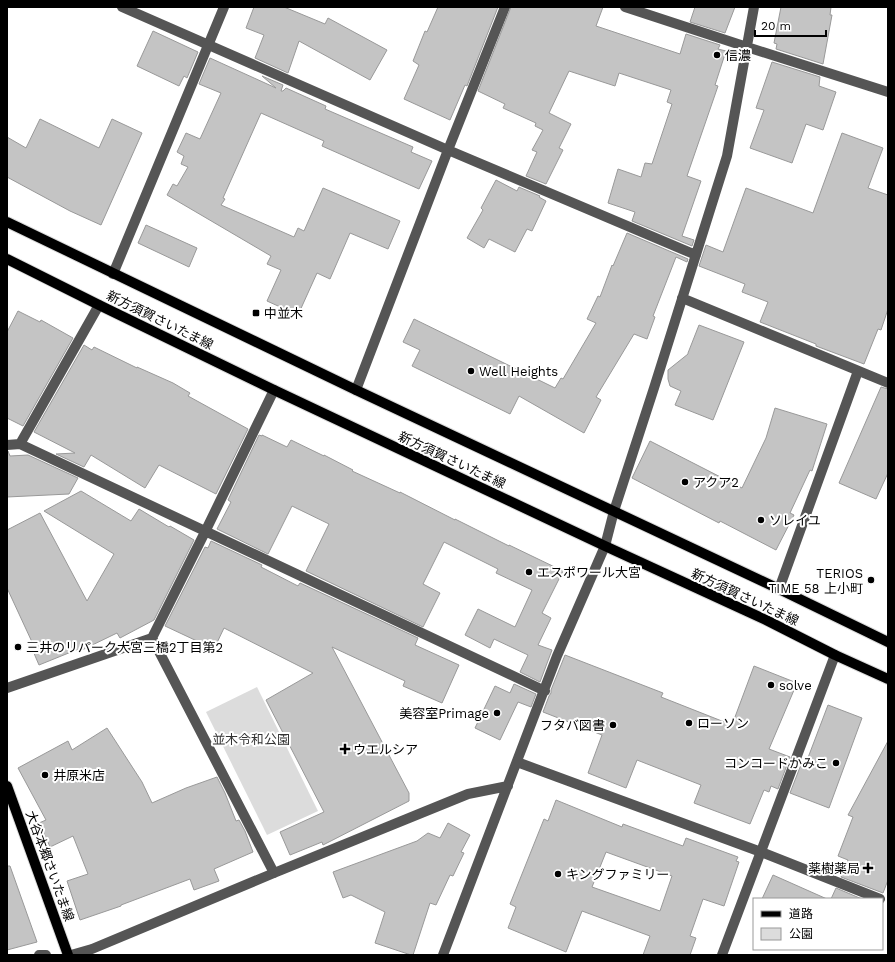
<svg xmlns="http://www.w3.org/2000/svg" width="895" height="962" font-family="'Work Sans','Noto Sans JP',sans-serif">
  <rect width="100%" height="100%" fill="#fff"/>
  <path fill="#dcdcdc" d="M 257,687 L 318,811 L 267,835 L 206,712 Z"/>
  <path fill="#c4c4c4" stroke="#999" fill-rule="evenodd" d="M 254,7 L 284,7 L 325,24 L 328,18 L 387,50 L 370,80 L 299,41 L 288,73 L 255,58 L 264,35 L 246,28 Z
    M 438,7 L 498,7 L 467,86 L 465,85 L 450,120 L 404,99 L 419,65 L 413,61 L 425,31 L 427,32 Z
    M 511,7 L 603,7 L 596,26 L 680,54 L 686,34 L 720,45 L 718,49 L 726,51 L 715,85 L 718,86 L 687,176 L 701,181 L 682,236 L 694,240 L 692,246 L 632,221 L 635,212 L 608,203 L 618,169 L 641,177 L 645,163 L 652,164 L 672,104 L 667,102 L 671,90 L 619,73 L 615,86 L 569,71 L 549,113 L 571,124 L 559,148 L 563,150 L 546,184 L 526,176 L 537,152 L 532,150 L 543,130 L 535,126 L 536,123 L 503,108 L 505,104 L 478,91 Z
    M 695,7 L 735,7 L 725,33 L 690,22 Z
    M 781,7 L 831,7 L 830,15 L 832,15 L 823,64 L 776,49 L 777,44 L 774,43 Z
    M 153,31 L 198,52 L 187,78 L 184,76 L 179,86 L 137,66 Z
    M 210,58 L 276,88 L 262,76 L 283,85 L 281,91 L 283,91 L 286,88 L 326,106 L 325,109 L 413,147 L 411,152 L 432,161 L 419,189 L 322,146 L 324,141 L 261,113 L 223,198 L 225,199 L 221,205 L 294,237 L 298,228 L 304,231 L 323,188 L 400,221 L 388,249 L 350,233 L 330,279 L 317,273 L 298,315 L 267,301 L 281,270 L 267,264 L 271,256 L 167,195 L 173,184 L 177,186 L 188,167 L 181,164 L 184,156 L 177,152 L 186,133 L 200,139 L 221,93 L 199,84 Z
    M 772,62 L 820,77 L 819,86 L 836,92 L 823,130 L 806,124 L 792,163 L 750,148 L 764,110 L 756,108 Z
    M 40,119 L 99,148 L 112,119 L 142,133 L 101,225 L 70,211 L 7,177 L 7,137 L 26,148 Z
    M 842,133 L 883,148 L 868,188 L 888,195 L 888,309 L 881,330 L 878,329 L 864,364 L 816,346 L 816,344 L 760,322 L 768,302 L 742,292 L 745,284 L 699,266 L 706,245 L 723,252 L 746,188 L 813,213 Z
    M 496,180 L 517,191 L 519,187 L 521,188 L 540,196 L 539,197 L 546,201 L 532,231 L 527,229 L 515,252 L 489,239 L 484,248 L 467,238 L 483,210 L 481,208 Z
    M 146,225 L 197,248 L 189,267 L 138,243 Z
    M 627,233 L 688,259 L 687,262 L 676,257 L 653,316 L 655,317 L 647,339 L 634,334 L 596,397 L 601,400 L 584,433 L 519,396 L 510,414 L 412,366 L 420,350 L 403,342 L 414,319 L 555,388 L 561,378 L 563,379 L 596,323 L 587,319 L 598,296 L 600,297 L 612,265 L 613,266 Z
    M 18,311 L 40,322 L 41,320 L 73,338 L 23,426 L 7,418 L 7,332 Z
    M 699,325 L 744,342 L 713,420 L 675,405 L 681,391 L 670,386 L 668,379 L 668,370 L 688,354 L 688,353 Z
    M 84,345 L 92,350 L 94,347 L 137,368 L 137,367 L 173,383 L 190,393 L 188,396 L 248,429 L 216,494 L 159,465 L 145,488 L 91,455 L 84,467 L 56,454 L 75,453 L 34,432 Z
    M 881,387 L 888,389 L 888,473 L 876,499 L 839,483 Z
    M 775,408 L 827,424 L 812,471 L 810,470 L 790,513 L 794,515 L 776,550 L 720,521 L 719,523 L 632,478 L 650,441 L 742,488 L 766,438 Z
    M 259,435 L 262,436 L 262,435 L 287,447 L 291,440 L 324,456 L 324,455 L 353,470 L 352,471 L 400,493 L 400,492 L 455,520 L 455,519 L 509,546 L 509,545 L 563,571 L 542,613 L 551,618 L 538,645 L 552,650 L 540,682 L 520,672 L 528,655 L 494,639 L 490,648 L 465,635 L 478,609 L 515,627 L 532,590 L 496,573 L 498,569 L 444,542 L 423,584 L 440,593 L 423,627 L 306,571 L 329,524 L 292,506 L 268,554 L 217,529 L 231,502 L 228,500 Z
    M 7,451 L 8,451 L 10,456 L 28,455 L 78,478 L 69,494 L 7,497 Z
    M 81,491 L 131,521 L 139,509 L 169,527 L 170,526 L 194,540 L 154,620 L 120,638 L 117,633 L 82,650 L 81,648 L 39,665 L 30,644 L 32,642 L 7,588 L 7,530 L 40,513 L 87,601 L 114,554 L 44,511 Z
    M 211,541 L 262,565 L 261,567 L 298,586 L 300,583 L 418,638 L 415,645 L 459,665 L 442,703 L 403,686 L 405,681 L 332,647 L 409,793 L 409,801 L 323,845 L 322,842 L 290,855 L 280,832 L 324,812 L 266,700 L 313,673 L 224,628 L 214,649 L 165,626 L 205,547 L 208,548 Z
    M 565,655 L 663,693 L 661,697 L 732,725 L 754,666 L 797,683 L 769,749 L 790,757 L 778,789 L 771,786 L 769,792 L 764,790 L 750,824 L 694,803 L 701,785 L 637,760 L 626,788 L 588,773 L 602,735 L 543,712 L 549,696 L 551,693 L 551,690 Z
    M 514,684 L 536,694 L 531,707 L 518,702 L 500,740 L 475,728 L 495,686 L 510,693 Z
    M 828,705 L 862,718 L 829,808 L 790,793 L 802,762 L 806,763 Z
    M 107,728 L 142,782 L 152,803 L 186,788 L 217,777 L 225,793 L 236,821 L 239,820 L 245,831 L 253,852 L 214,869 L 219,881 L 194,890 L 190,879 L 121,905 L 121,906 L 80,920 L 67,881 L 88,874 L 73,836 L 50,847 L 39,823 L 46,820 L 18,768 L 68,741 L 72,750 Z
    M 888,741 L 888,880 L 883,893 L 841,877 L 848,860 L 838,856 L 853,817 L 848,815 Z
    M 556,800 L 622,827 L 623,824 L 683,846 L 686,838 L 738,857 L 736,861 L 739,862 L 724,906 L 703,899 L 690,936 L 696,938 L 690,955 L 643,955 L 650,936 L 582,911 L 566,952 L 508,928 L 516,907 L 510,904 L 544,819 L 548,821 ZM 606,852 L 672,876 L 660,911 L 592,887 Z
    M 448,823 L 470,835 L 461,852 L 464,853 L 453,876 L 450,875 L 436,905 L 430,903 L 413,955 L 411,955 L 375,943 L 385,912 L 351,895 L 343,898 L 333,872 L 417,841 L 428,833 L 440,838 Z
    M 7,866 L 10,866 L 37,942 L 7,950 Z
    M 773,875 L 827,899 L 762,899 Z
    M 836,888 L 862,899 L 831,899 Z"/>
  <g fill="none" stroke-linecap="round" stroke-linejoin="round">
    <g stroke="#dbdbdb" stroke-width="12">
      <path id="major" d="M 7,222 L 356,390 L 779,589 L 888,642
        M 7,259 L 99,305 L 274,390 L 605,546 L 766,620 L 835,655 L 888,679
        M 7,786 L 68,955"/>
    </g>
    <path stroke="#555" stroke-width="10" d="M 122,7 L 448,150 L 696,255
      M 625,7 L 747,47 L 888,92
      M 113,274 L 224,7
      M 682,298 L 888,383
      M 356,390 L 448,150 L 505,7
      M 20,444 L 545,691
      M 7,445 L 20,444 L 99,305
      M 779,589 L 858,371
      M 152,638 L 274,873
      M 7,688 L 152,638 L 205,532 L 274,390
      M 517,762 L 761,852 L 880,899
      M 39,955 L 46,955
      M 71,955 L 92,949 L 274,873 L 468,794 L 508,786
      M 443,955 L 557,656 L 605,546 L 614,511 L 654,388 L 727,156 L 754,7
      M 722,955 L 835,655"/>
    <use href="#major" stroke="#000" stroke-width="10"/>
  </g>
  <g fill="#000" stroke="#fff" stroke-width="1.5">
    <circle cx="717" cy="55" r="4"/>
    <rect x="252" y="309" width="8" height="8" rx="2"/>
    <circle cx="471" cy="371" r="4"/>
    <circle cx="685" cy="482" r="4"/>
    <circle cx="761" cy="520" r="4"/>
    <circle cx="529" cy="572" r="4"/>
    <circle cx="871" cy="580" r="4"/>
    <circle cx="18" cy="647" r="4"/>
    <circle cx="771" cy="685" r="4"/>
    <circle cx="497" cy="713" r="4"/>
    <circle cx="689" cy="723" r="4"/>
    <circle cx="613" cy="725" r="4"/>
    <path d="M343 743h4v4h4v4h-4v4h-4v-4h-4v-4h4z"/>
    <circle cx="836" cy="763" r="4"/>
    <circle cx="45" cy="775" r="4"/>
    <path d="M866 862h4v4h4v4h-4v4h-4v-4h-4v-4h4z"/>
    <circle cx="558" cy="874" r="4"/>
  </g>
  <g text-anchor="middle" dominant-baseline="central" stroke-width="4" stroke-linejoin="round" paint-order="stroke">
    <g font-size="13" fill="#000" stroke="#fff" text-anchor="start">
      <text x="725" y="55">信濃</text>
      <text x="264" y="313">中並木</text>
      <text x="479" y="371">Well Heights</text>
      <text x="693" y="482">アクア2</text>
      <text x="769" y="520">ソレイユ</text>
      <text x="537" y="572">エスポワール大宮</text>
      <text x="863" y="573" text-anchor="end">TERIOS<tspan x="863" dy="15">TIME 58 上小町</tspan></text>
      <text x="26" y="647">三井のリパーク大宮三橋2丁目第2</text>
      <text x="779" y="685">solve</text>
      <text x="489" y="713" text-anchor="end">美容室Primage</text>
      <text x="697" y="723">ローソン</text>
      <text x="605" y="725" text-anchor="end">フタバ図書</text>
      <text x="353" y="749">ウエルシア</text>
      <text x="828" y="763" text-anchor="end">コンコードかみこ</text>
      <text x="53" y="775">井原米店</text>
      <text x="860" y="868" text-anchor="end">薬樹薬局</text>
      <text x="566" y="874">キングファミリー</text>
    </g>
    <g font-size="13" fill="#000" stroke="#fff">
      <text transform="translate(160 320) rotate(26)">新方須賀さいたま線</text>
      <text transform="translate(452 460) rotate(25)">新方須賀さいたま線</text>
      <text transform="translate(745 597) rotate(25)">新方須賀さいたま線</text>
      <text transform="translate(50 866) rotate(70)">大谷本郷さいたま線</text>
    </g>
    <g font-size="13" fill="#333" stroke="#fff">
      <text x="251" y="739">並木令和公園</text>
    </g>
  </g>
  <rect width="895" height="962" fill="none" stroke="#000000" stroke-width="16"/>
  <rect x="753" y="898" width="130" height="52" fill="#ffffff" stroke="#999999"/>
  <rect x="761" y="911" width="20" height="6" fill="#000000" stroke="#999999"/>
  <text x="789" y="918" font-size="12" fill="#000000">道路</text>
  <rect x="761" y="928" width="20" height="12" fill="#dcdcdc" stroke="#999999"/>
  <text x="789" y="938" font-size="12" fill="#000000">公園</text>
  <path d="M755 30v6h71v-6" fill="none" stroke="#000000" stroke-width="2"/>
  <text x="761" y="30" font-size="12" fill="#000000" stroke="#ffffff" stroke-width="3" paint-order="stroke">20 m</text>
</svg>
